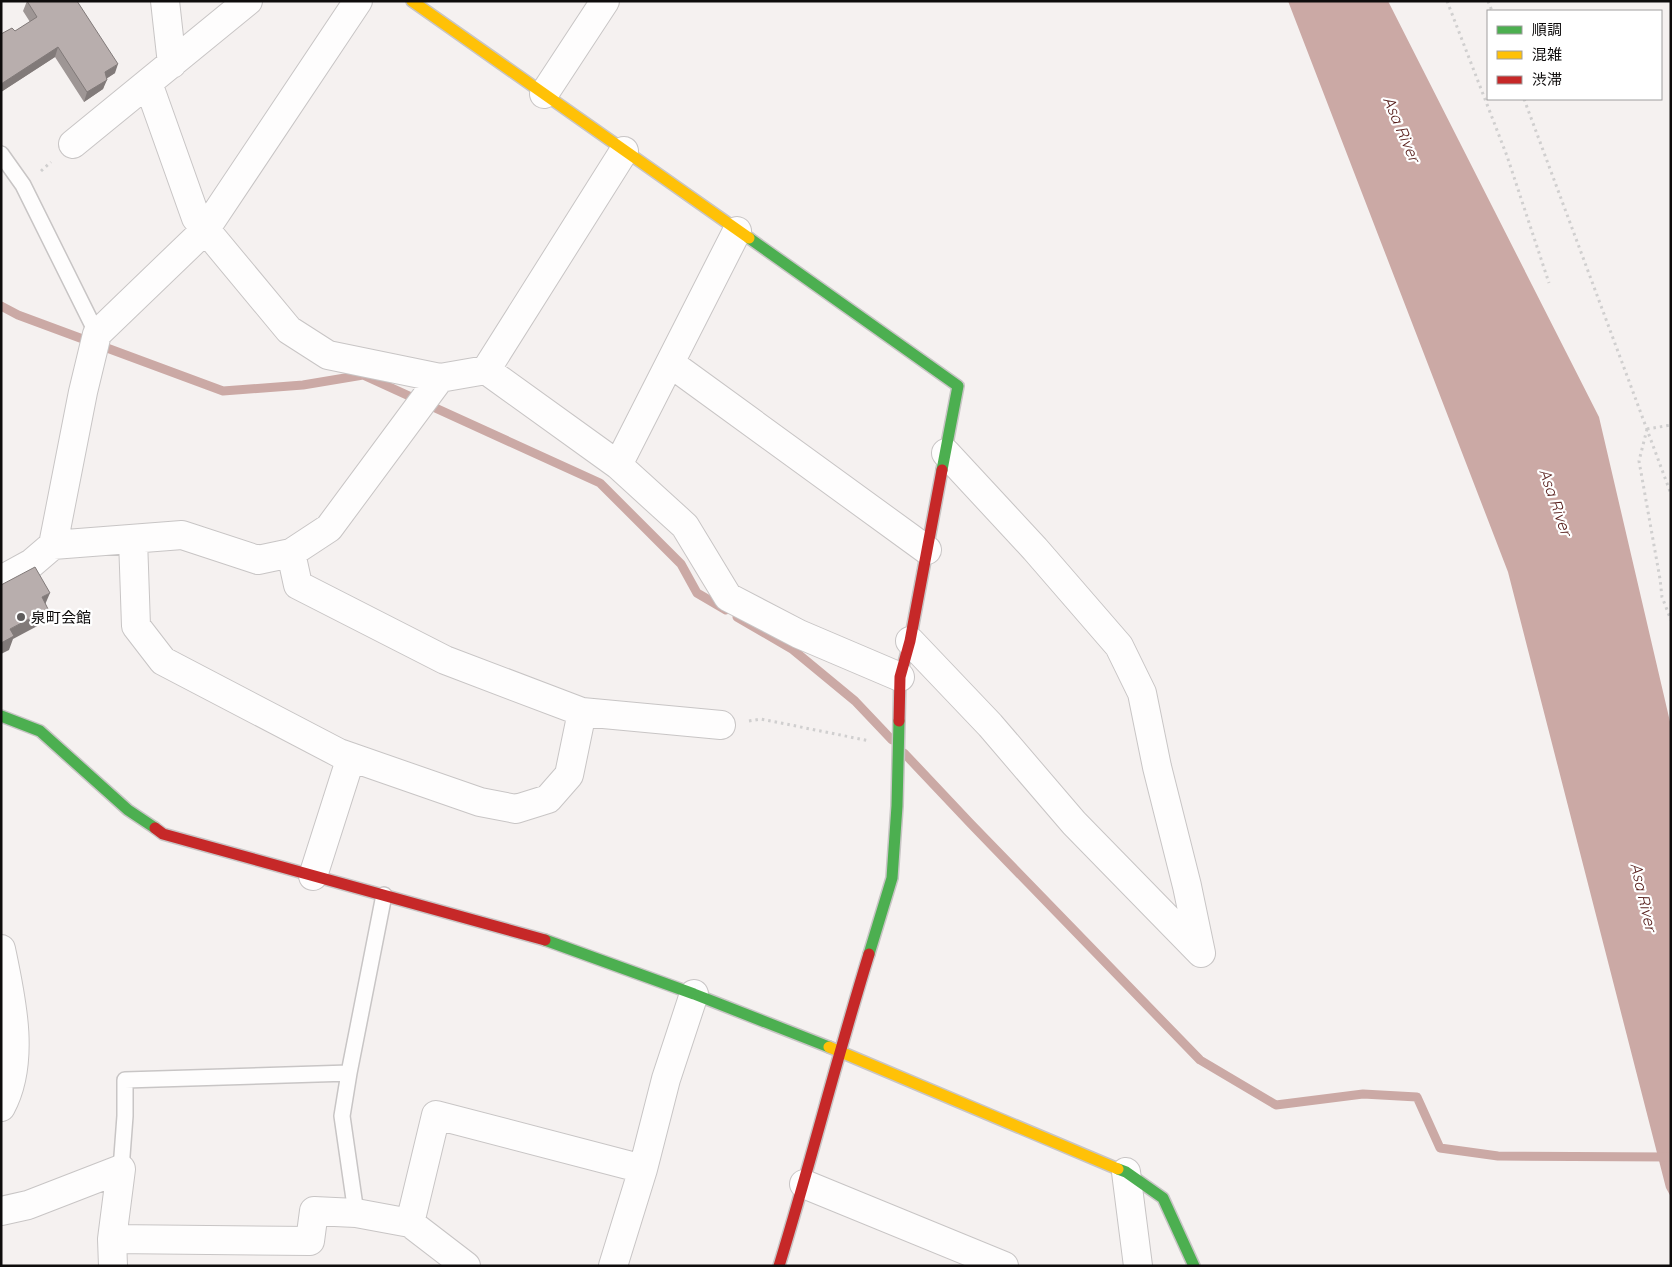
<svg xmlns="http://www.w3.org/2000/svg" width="1672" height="1267" font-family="Quicksand,'Noto Sans JP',sans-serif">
  <rect width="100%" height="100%" fill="#f5f1f0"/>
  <path fill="#cba9a5" d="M 1288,1 L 1388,1 L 1599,417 L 1671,726 L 1671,1197 L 1666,1188 L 1508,572 Z"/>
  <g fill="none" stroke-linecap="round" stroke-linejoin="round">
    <path stroke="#cba9a5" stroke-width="9" d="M 1,306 L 18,315 L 223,391 L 303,385 L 363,375 L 600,483 L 681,564 L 697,593 L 726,610
      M 737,617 L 792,649 L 855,701 L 892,740
      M 904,753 L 971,824 L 1200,1060 L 1276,1105 L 1363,1094 L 1417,1097 L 1440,1148 L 1498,1156 L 1671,1157"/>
    <g stroke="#c8c5c5" stroke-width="18">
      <path id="lane" d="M 1,154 L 23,185 L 97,334
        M 121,1169 L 125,1116 L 125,1080 L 349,1073
        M 356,1213 L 342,1116 L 349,1073 L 384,895"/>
    </g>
    <g stroke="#c8c5c5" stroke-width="30">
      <path id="street" d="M 165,1 L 172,64
        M 148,83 L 196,218 L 289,330 L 328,355 L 440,378 L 486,370 L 618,465 L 685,526 L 728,597 L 799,634 L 900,677
        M 544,94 L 605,1
        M 73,144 L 248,1
        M 670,363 L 927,550
        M 486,370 L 624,151
        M 618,465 L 737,231
        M 133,539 L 136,626 L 163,661 L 339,753 L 480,802 L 516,809 L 548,799 L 569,775 L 582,712
        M 53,545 L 182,535 L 258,560 L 291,553 L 329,528 L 440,378
        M 291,553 L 298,585 L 445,660 L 582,712 L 721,725
        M 1,580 L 32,563 L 53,545 L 83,392 L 97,334 L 205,230 L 358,1
        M 910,641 L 990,725 L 1074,823 L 1201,953 L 1187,886 L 1157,767 L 1142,693 L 1119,646 L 1035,549 L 946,453
        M 313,876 L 351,757
        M 1,949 C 11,997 26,1061 1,1107
        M 1126,1172 L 1138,1266
        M 804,1184 L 1004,1266
        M 1,1211 L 28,1205 L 121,1169 L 112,1239
        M 410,1223 L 436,1115 L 643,1169
        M 113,1266 L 112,1239 L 310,1241 L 314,1211 L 356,1213 L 410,1223 L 466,1266
        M 613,1266 L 643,1169 L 666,1079 L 694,994"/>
    </g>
    <g stroke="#c8c5c5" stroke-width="14">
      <path id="fast" d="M 749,238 L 958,386 L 942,470
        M 1,716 L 40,731 L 128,810 L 155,828
        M 545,940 L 694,994 L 829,1047
        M 869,954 L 892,878 L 897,806 L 899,721
        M 1118,1169 L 1126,1172 L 1163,1198 L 1194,1266"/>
    </g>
    <g stroke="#c8c5c5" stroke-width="14">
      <path id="slow" d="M 412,1 L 749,238
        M 829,1047 L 1118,1169"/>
    </g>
    <g stroke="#c8c5c5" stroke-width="14">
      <path id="jam" d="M 899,721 L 900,677 L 910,641 L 942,470
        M 155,828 L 163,834 L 545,940
        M 779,1266 C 811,1162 837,1057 869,954"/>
    </g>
    <path stroke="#d0cfcf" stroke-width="3" stroke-dasharray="2.5 4" stroke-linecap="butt" d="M 1447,1 L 1507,156 L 1549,283
      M 1488,1 L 1492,11
      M 1524,99 L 1671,494
      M 41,171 L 51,162
      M 1647,429 L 1639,461 L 1660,579 L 1662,597 L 1671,620
      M 1647,429 L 1671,425
      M 749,721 L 761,719 L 870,741"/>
    <use href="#lane" stroke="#fefdfd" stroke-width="15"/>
    <use href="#street" stroke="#fefdfd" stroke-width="28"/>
    <use href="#fast" stroke="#4caf50" stroke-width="11"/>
    <use href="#slow" stroke="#ffc107" stroke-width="11"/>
    <use href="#jam" stroke="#c62828" stroke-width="11"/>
  </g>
  <path fill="#9e9695" d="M 27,1 L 115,73 L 106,79 L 103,89 L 84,102 L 55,57 L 1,92 L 15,31 L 30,22 L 23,11 Z"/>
  <path fill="#817a79" d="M 58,47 L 55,57 L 1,92 L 1,84 Z
    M 118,64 L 115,73 L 101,82 L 105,72 Z
    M 107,80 L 103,89 L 84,102 L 87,92 Z
    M 50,593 L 44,607 L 42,597 Z
    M 48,609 L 43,623 L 13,639 L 9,650 L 1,654 L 1,643 L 10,629 Z"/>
  <path fill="#b8aead" stroke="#817a79" d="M 27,1 L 77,1 L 118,64 L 105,72 L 107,80 L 87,92 L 58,47 L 1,84 L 1,34 L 12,28 L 15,31 L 37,17 Z
    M 35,567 L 50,593 L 42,597 L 48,609 L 10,629 L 14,636 L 1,643 L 1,585 Z"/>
  <circle fill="#5f5c5c" stroke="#fff" stroke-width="2" cx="21" cy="617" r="5"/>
  <g text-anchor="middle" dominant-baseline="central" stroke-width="4.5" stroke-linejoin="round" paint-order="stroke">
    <g font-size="15" fill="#0e0c0c" stroke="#fff" text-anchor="start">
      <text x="31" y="617">泉町会館</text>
    </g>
    <g font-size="16" font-style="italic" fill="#551b18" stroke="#fff">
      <text transform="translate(1402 129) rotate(67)">Asa River</text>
      <text transform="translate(1556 502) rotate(71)">Asa River</text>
      <text transform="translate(1644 897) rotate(77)">Asa River</text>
    </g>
  </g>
  <rect width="1672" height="1267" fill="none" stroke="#0e0c0c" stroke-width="5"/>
  <rect x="1487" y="10" width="175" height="90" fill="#ffffff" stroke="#9f9e9e"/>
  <rect x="1497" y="26" width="25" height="8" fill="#4caf50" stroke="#9f9e9e"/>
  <text x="1532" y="35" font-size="15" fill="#0e0c0c">順調</text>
  <rect x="1497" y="51" width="25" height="8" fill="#ffc107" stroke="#9f9e9e"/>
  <text x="1532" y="60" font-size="15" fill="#0e0c0c">混雑</text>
  <rect x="1497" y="76" width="25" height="8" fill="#c62828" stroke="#9f9e9e"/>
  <text x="1532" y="85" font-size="15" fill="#0e0c0c">渋滞</text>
</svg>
